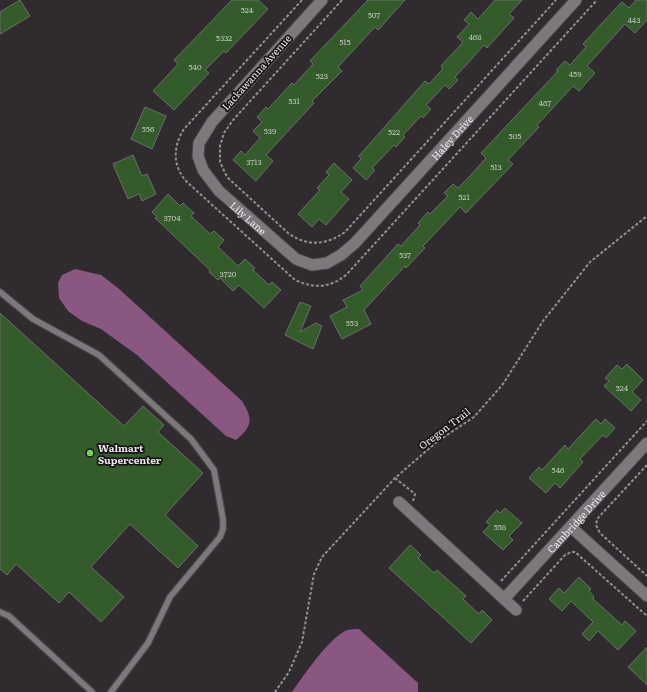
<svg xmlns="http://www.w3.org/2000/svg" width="647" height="692" font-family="Literata,serif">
  <rect width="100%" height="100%" fill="#302b2f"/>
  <path fill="#8a5780" d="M 75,269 L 101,275 L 118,288 L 242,401 C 253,419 253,426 236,440 L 226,436 L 137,355 L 101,329 L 82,321 L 68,311 L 59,298 L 58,283 L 62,275 Z
    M 359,629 L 418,683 L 418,692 L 292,692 C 304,675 328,639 347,630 C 350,629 356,629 359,629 Z"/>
  <path fill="#345b2a" stroke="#6b706a" d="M 20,0 L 30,16 L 0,34 L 0,12 Z
    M 232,0 L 258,0 L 268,9 L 226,53 L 224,51 L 205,70 L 209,73 L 174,110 L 153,91 L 178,64 L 174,60 Z
    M 368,0 L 405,0 L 378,30 L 375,27 L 338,67 L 342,71 L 312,101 L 314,103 L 266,155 L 273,161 L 256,181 L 233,160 L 241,151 L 245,155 L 260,138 L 253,131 L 262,122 L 257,117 L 266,107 L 268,109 L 292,83 L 294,85 L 313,64 L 310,61 Z
    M 495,0 L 522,0 L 509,14 L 514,18 L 487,48 L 484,45 L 468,63 L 455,77 L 458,80 L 449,89 L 445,85 L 426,105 L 431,109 L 423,118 L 421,116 L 403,135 L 405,137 L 396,147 L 394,145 L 372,168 L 375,170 L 366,180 L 353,168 L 361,159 L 359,156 L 425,81 L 429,84 L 443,69 L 441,66 L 463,42 L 457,37 L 469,24 L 464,20 L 471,12 L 478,19 Z
    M 636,0 L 647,0 L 647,20 L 635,33 L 625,24 L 587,66 L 595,73 L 579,91 L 573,86 L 537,125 L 539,127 L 508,160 L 513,164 L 466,213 L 460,207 L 423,246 L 425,248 L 406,268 L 405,266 L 364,310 L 371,324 L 342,339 L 330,316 L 347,307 L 343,300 L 363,290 L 360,286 L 398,244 L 401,246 L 420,225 L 418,223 L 428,212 L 430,214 L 448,196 L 444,193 L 453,184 L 458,188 L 469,177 L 486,158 L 481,153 L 558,71 L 556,70 L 565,61 L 570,65 L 586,47 L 583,44 L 604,21 L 622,2 L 629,8 Z
    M 145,107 L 166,116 L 152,149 L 131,139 Z
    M 133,155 L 142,176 L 147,174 L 156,194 L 142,201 L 139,194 L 128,199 L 113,164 Z
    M 334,163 L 352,180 L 341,192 L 349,199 L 326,225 L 319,219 L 312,227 L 298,214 L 320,190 L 317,188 L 329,175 L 326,172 Z
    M 168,194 L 180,206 L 183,203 L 194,213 L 191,216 L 210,234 L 214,231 L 224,240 L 218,247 L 238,266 L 245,259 L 255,268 L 253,270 L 269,285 L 272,282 L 281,290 L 264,308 L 239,285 L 233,291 L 220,278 L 218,280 L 209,272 L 210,270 L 155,218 L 157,217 L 152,212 Z
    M 300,302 L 311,306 L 300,332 L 316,323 L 322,326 L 313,349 L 285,335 Z
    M 0,313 L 124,426 L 143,406 L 164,425 L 158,432 L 203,473 L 165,515 L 198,546 L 178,568 L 130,524 L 91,567 L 124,597 L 101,622 L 69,592 L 59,603 L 16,564 L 7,575 L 0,569 Z
    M 627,364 L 643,380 L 632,392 L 641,400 L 631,411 L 604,386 L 609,381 L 605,378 L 617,365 L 622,369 Z
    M 596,419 L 601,424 L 605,419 L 615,428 L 606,438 L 603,435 L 580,459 L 583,462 L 560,488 L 555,483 L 546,493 L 529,478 L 539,467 L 542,470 L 565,445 L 568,449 Z
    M 505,508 L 522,523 L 509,536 L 513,540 L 503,550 L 483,532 L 490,525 L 486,522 L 497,510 L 500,513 Z
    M 410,545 L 421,555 L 418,558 L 434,573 L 437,570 L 466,596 L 463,599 L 479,614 L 482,610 L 492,620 L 471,643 L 389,568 Z
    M 579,577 L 591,589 L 589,591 L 594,597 L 593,599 L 622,625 L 625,621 L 636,631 L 618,650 L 598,631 L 589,641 L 582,634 L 593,622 L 571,601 L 562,611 L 549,599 L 559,588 L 564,593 Z
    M 647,647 L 647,685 L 628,667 Z"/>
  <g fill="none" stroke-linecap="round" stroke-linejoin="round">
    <g stroke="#4a464a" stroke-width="8">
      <path id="lane" d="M 0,292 L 33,319 L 99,355 L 191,439 L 214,470 L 223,519 L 223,529 L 220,537 L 170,597 L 148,643 L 111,692
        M 0,612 L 9,616 L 92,692"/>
    </g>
    <g stroke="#4a464a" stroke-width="13">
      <g id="street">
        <path id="s1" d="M 322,0 L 212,122 L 199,143 L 198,156 L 203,170 L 219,191 L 296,259 L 312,265 L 327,263 L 341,255 L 355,243 L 576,0"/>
        <path d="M 399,502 L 516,610"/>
        <path d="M 571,527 L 647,596"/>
        <path id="s2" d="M 504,599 L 647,443"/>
      </g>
    </g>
    <path stroke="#928e92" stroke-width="2" stroke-dasharray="3 2" stroke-linecap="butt" d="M 302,0 L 184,129 C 173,146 172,166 187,182 L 295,280 C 314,289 331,288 347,274 L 597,0
      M 342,0 L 233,120 L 224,133 L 220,146 L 220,162 L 227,177 L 288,233 C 307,247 327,245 345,232 L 556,0
      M 647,465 L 597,519 L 596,525 L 600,533 L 647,576
      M 395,478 L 415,494 L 413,501
      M 501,581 L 647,421
      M 523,601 L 565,555 L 571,552 L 575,552 L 647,616
      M 275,692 L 289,672 L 302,642 L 314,574 L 322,557 L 395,478 L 438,441 L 474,417 L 503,384 L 543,321 L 590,262 L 647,216"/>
    <use href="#lane" stroke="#7e787d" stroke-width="5.5"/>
    <use href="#street" stroke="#7e787d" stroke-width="11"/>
  </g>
  <circle fill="#74d25c" stroke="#171416" stroke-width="1.5" cx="90" cy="453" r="4"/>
  <g text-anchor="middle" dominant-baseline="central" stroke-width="3.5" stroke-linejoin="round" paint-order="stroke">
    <g font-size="8" fill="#bcc4ba">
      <text x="247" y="9">524</text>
      <text x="374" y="14">507</text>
      <text x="634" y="19">443</text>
      <text x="475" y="36">468</text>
      <text x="224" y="37">5332</text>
      <text x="345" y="41">515</text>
      <text x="195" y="66">540</text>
      <text x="575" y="73">459</text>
      <text x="322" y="75">523</text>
      <text x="294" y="100">531</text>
      <text x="545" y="102">467</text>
      <text x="148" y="128">556</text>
      <text x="270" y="130">539</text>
      <text x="394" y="131">522</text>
      <text x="515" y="135">505</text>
      <text x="254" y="161">3713</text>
      <text x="496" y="166">513</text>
      <text x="464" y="196">521</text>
      <text x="172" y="217">3704</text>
      <text x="405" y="254">537</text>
      <text x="228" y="273">3720</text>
      <text x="352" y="322">553</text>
      <text x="622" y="387">524</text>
      <text x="558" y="469">546</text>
      <text x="500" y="526">558</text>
    </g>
    <g font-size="10" fill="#eae7ea" stroke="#171416">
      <text transform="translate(256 72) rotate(-48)">Lackawanna Avenue</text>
      <text stroke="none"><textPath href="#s1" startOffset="556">Haley Drive</textPath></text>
      <text stroke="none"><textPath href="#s1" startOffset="283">Lily Lane</textPath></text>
      <text transform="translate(444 428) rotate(-37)">Oregon Trail</text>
      <text stroke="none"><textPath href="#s2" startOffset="106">Cambridge Drive</textPath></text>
    </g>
    <g font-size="10" font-weight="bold" fill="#eae7ea" stroke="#171416" text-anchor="start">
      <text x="98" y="447">Walmart<tspan x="98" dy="12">Supercenter</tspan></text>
    </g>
  </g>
</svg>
